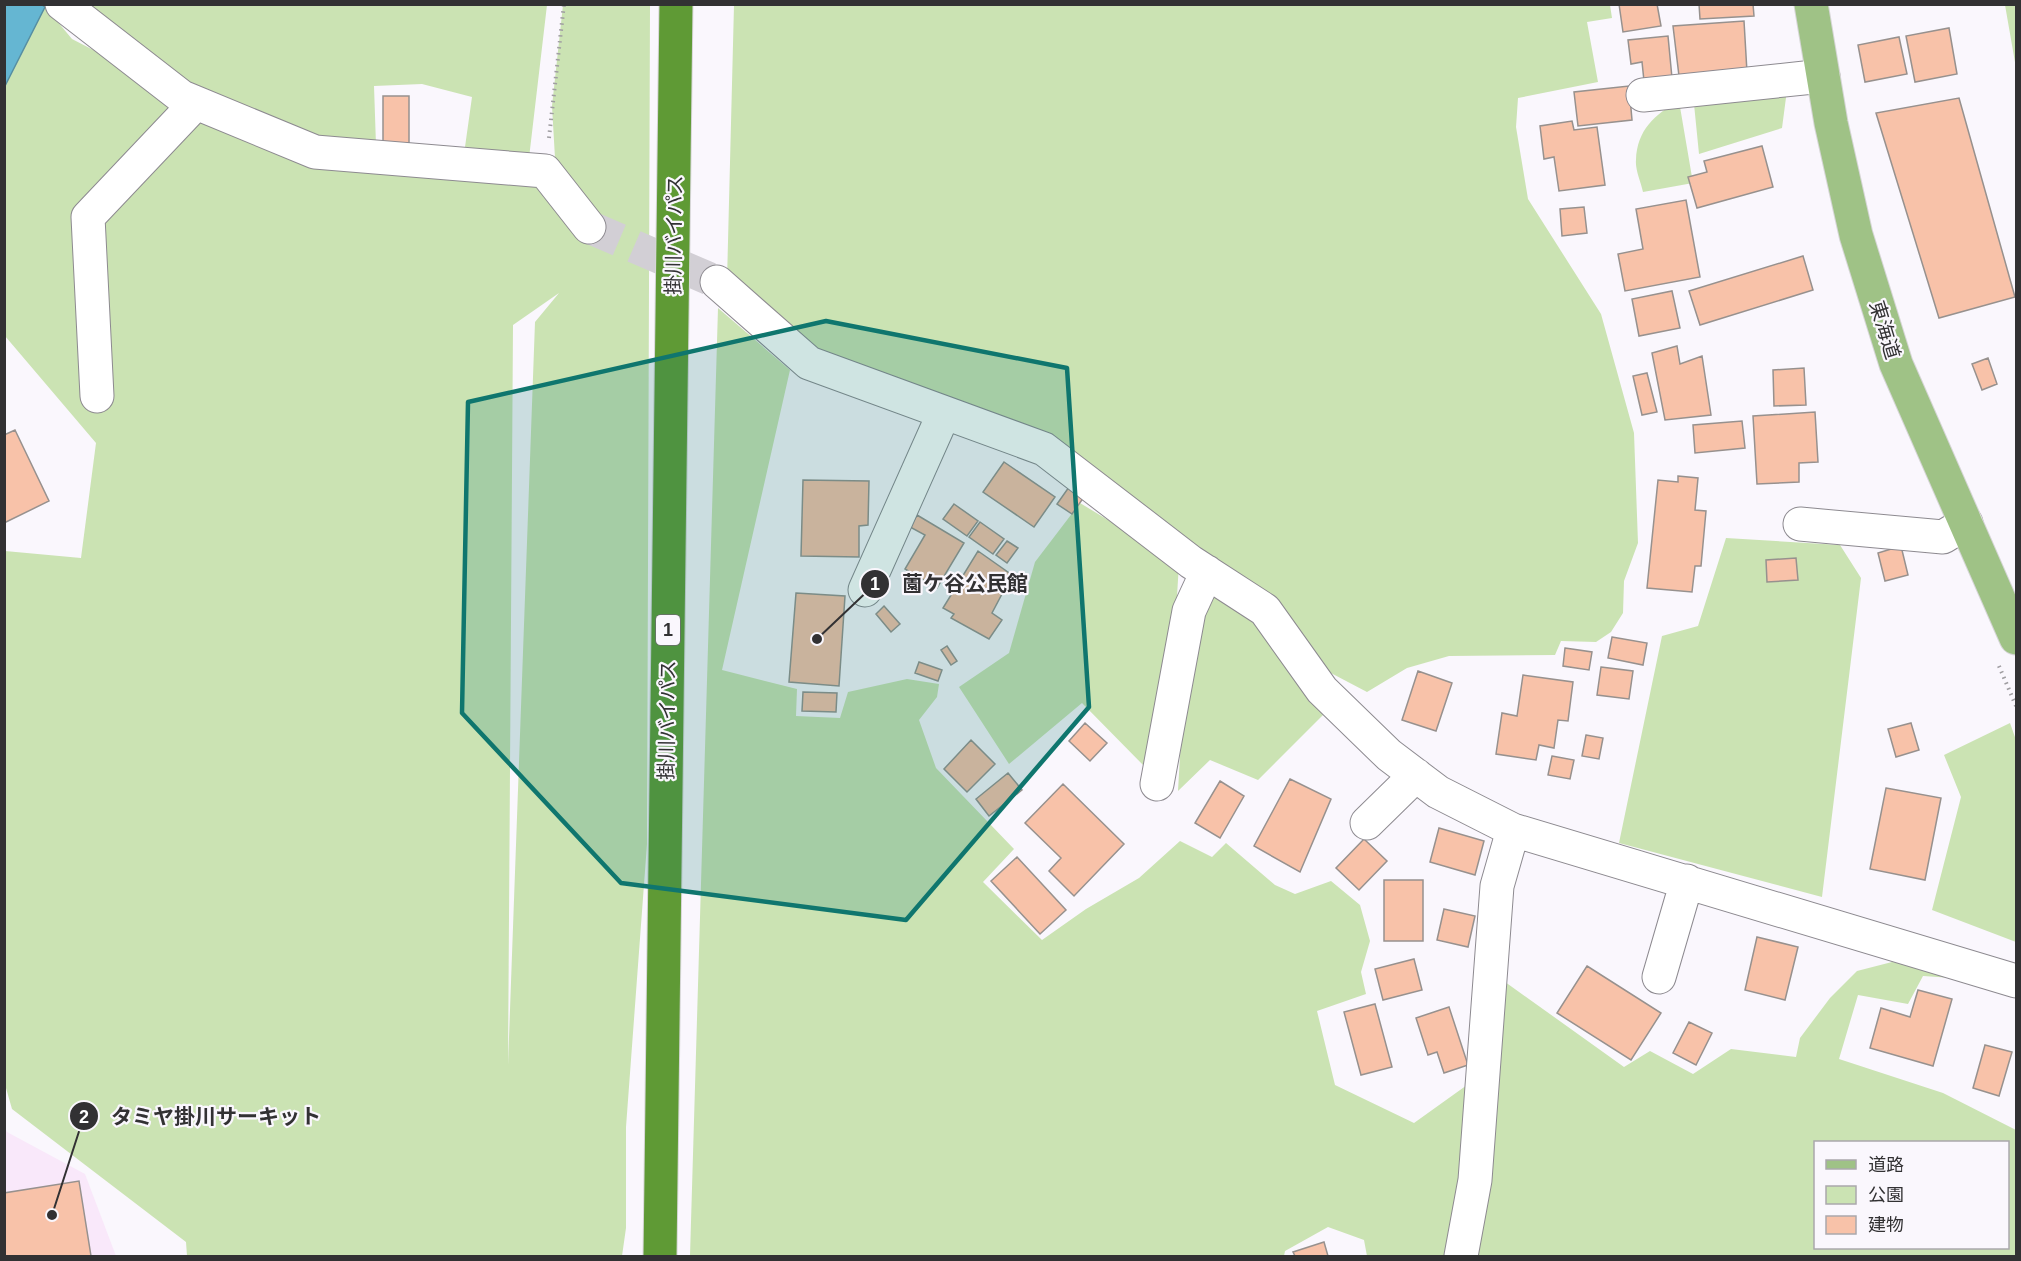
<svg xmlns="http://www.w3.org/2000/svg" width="2021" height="1261" font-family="Arial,'Noto Sans JP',sans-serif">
  <rect width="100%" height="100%" fill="#faf7fd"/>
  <path fill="#f9e8fa" d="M 4,1126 L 7,1132 L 85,1174 L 116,1256 L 5,1256 Z"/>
  <path fill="#cbe3b3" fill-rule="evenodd" d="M 41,5 L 547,5 L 529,158 L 465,147 L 472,97 L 422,84 L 374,86 L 376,145 L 545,171 L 557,193 L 552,106 L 563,5 L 650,5 L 647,844 L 626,1127 L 626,1228 L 622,1256 L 187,1256 L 186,1242 L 12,1109 L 4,1081 L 5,551 L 81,558 L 96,443 L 5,336 L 4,84 ZM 47,9 L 165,87 L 72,39 ZM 559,293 L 535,322 L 508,1065 L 513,325 Z
    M 734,5 L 1610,5 L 1612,18 L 1587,22 L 1598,82 L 1518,98 L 1516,127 L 1528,199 L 1601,314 L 1634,433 L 1638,543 L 1624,581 L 1623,613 L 1611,632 L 1596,642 L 1561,641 L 1555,655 L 1449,656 L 1407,668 L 1367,692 L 1308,661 L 1044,449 L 812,358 L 727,281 Z
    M 2005,5 L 2016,5 L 2016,68 Z
    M 1787,90 L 1782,128 L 1699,154 L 1693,94 Z
    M 1679,101 L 1693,183 L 1643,192 C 1641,182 1635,170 1636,160 C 1637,130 1655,114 1679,101 Z
    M 718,308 L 790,370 L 722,670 L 797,689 L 796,716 L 840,718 L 848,692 L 907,679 L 939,684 L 937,697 L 919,720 L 936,768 L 1014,849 L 983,882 L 1042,940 L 1086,909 L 1139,878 L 1180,841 L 1212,857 L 1226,843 L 1275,885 L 1295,894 L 1331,881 L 1360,905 L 1370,941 L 1361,972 L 1366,994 L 1317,1011 L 1335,1085 L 1414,1123 L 1481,1075 L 1494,974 L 1624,1067 L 1650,1051 L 1693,1074 L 1731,1049 L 1796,1057 L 1800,1038 L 1830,998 L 1857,971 L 1892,962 L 1936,966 L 1953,978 L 1923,976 L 1908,1004 L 1858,995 L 1839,1059 L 1943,1093 L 2016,1130 L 2016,1256 L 1367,1256 L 1364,1240 L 1328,1227 L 1285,1251 L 1284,1256 L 690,1256 ZM 1816,1142 L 2008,1142 L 2008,1248 L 1816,1248 Z
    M 1080,503 L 1179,563 L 1167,763 L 1146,768 L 1082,703 L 1009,764 L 959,687 L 1009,653 L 1035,562 Z
    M 1726,538 L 1840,545 L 1861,578 L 1822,897 L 1619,843 L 1662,636 L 1698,626 Z
    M 1191,562 L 1265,610 L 1328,710 L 1258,780 L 1210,760 L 1178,791 Z
    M 2010,723 L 2016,740 L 2016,942 L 1932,910 L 1961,797 L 1944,755 Z"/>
  <path fill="#65b6d2" stroke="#568ea2" stroke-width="1.5" d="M 5,4 L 42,5 L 45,7 L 5,86 Z"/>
  <path fill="#f8c2a9" stroke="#97918e" stroke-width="1.5" d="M 1619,4 L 1657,4 L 1661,26 L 1623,32 Z
    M 1699,4 L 1753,4 L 1754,16 L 1700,19 Z
    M 1744,21 L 1747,72 L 1679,76 L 1673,26 Z
    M 1949,28 L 1957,74 L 1915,82 L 1906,36 Z
    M 1668,36 L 1672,78 L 1644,81 L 1642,62 L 1631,64 L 1628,40 Z
    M 1899,37 L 1907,74 L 1865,82 L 1858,45 Z
    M 1629,86 L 1632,120 L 1578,126 L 1574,92 Z
    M 383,96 L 409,96 L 409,143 L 383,143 Z
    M 1959,98 L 2015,297 L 1939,318 L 1876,113 Z
    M 1572,121 L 1574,130 L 1597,127 L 1605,185 L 1559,191 L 1554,157 L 1544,159 L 1540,126 Z
    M 1762,146 L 1773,187 L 1697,208 L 1688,177 L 1707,172 L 1704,161 Z
    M 1686,200 L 1700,277 L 1625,291 L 1618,254 L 1643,249 L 1636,209 Z
    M 1584,207 L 1587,233 L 1562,236 L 1560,209 Z
    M 1803,256 L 1813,290 L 1700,325 L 1689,291 Z
    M 1672,291 L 1680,328 L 1639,336 L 1632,299 Z
    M 1677,346 L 1680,364 L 1702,356 L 1711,415 L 1665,420 L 1652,353 Z
    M 1988,358 L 1997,384 L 1982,390 L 1972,364 Z
    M 1804,368 L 1806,405 L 1774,406 L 1773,370 Z
    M 1647,373 L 1657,412 L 1642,415 L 1633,376 Z
    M 1815,412 L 1818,462 L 1799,463 L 1799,482 L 1757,484 L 1753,416 Z
    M 1742,421 L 1745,448 L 1695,453 L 1693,425 Z
    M 15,430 L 49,501 L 4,523 L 4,435 Z
    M 1004,462 L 1055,497 L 1034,527 L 983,492 Z
    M 1678,476 L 1698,478 L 1695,510 L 1706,511 L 1701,566 L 1695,566 L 1692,592 L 1647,588 L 1658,480 L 1678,482 Z
    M 803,480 L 869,481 L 868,525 L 859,526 L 859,557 L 801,556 Z
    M 1069,487 L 1084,497 L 1072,514 L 1057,504 Z
    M 954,504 L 978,521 L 967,536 L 943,519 Z
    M 917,515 L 964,543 L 937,588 L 905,569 L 925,535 L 910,527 Z
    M 980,522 L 1004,539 L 993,554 L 969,537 Z
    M 1007,541 L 1018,548 L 1007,563 L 996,555 Z
    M 1901,546 L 1908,575 L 1885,581 L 1878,553 Z
    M 978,551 L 1012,575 L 992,613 L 1002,620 L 989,639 L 951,618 L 954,614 L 943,608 Z
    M 1796,558 L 1798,580 L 1767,582 L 1766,560 Z
    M 796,593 L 845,596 L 839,686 L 789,682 Z
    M 884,606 L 900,624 L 891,632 L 876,614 Z
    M 1612,637 L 1647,643 L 1643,665 L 1608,658 Z
    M 947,646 L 957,661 L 951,665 L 941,650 Z
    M 1565,648 L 1592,652 L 1589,670 L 1563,666 Z
    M 919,662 L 942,670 L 938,681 L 915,673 Z
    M 1601,667 L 1633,671 L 1629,699 L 1597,695 Z
    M 1418,671 L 1452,683 L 1436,731 L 1402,720 Z
    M 1523,675 L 1573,682 L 1568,721 L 1558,720 L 1554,748 L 1539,745 L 1536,760 L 1496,754 L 1502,713 L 1517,716 Z
    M 803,692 L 837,693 L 836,712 L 802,711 Z
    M 1085,723 L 1107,743 L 1090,761 L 1069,741 Z
    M 1911,723 L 1919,750 L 1896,757 L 1888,729 Z
    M 1586,735 L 1603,738 L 1599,759 L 1582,756 Z
    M 971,740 L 995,764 L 967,792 L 944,769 Z
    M 1552,756 L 1574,760 L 1570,779 L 1548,775 Z
    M 1008,773 L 1022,790 L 989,816 L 976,799 Z
    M 1290,779 L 1331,799 L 1300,872 L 1254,846 Z
    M 1220,781 L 1244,796 L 1220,838 L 1195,823 Z
    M 1063,784 L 1124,844 L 1074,896 L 1049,871 L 1061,858 L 1025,823 Z
    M 1886,788 L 1941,798 L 1925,880 L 1870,869 Z
    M 1439,828 L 1484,841 L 1475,875 L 1430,862 Z
    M 1364,839 L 1387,861 L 1359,890 L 1336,868 Z
    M 1017,857 L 1066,910 L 1040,934 L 991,881 Z
    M 1384,880 L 1423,880 L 1423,941 L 1384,941 Z
    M 1444,909 L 1475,916 L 1468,947 L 1437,940 Z
    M 1757,937 L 1798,947 L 1785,1000 L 1745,990 Z
    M 1414,959 L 1422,990 L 1383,1000 L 1375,969 Z
    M 1587,966 L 1661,1013 L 1631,1060 L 1557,1013 Z
    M 1918,990 L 1952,999 L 1933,1066 L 1870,1048 L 1881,1008 L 1910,1017 Z
    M 1375,1004 L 1392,1067 L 1361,1075 L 1344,1012 Z
    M 1449,1007 L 1468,1065 L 1444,1073 L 1437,1052 L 1428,1055 L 1416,1018 Z
    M 1689,1022 L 1712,1033 L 1696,1065 L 1673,1053 Z
    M 1985,1045 L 2012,1052 L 1999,1096 L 1973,1088 Z
    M 79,1181 L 91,1256 L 4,1256 L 4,1193 Z
    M 1324,1242 L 1328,1256 L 1295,1256 L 1293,1252 Z"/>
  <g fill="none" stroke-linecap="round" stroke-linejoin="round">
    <path stroke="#d2cfd5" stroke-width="33" stroke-dasharray="33 16" stroke-linecap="butt" d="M 589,227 L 717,282"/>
    <g stroke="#8d8a90" stroke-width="35">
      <path id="minor" d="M 62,4 L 182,97 L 315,152 L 545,171 L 589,227
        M 1643,95 L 1823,76
        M 717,282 L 809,363 L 1044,449 L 1191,562 L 1265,610 L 1322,690 L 1389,755 L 1438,792 L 1513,830 L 2016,981
        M 97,396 L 88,217 L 196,103
        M 1800,524 L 1943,537 L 1966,523
        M 865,590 L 944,413
        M 1157,784 L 1189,611 L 1207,572
        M 1367,823 L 1416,775
        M 1659,977 L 1687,881
        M 1461,1256 L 1475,1180 L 1497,886 L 1513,830"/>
    </g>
    <g stroke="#d6d6d6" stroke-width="35">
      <path id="major" d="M 1811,4 L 1831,123 L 1856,235 L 1896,364 L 2016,638"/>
    </g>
    <g stroke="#d6d6d6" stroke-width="35">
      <path id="highway" d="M 660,1256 L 676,4"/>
    </g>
    <path stroke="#a09ea2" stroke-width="4" stroke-dasharray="1.5 4.5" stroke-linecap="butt" d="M 549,138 L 564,4
      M 1999,666 L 2016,706"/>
    <use href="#minor" stroke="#fff" stroke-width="33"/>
    <use href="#major" stroke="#9fc286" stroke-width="33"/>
    <use href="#highway" stroke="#5f9a35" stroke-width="33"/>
  </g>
  <path fill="#0f766e" fill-opacity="0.2" stroke="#0f766e" stroke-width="4.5" stroke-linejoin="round" d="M 826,321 L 1067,368 L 1089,707 L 906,920 L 621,883 L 462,713 L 468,402 Z"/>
  <g text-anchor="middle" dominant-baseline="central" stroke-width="4.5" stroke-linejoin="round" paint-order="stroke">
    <rect fill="#faf7fd" stroke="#6e6c70" stroke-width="1.5" x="656" y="615" width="24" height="30" rx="4.5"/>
    <g font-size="18" font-weight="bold" fill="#323133">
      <text x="668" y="630">1</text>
    </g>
    <g font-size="20" fill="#323133" stroke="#faf7fd">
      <text transform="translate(674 235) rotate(-89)">掛川バイパス</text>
      <text transform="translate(1885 330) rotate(73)">東海道</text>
      <text transform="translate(667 720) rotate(-89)">掛川バイパス</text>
    </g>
  </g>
  <path fill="none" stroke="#323133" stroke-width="2" d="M817 639L875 584M52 1215L84 1116"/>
  <g fill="#323133" stroke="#faf7fd" stroke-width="2">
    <circle cx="817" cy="639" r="6"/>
    <circle cx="52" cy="1215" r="6"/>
    <circle cx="875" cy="584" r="15"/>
    <circle cx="84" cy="1116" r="15"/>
  </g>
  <g font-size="18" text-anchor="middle" font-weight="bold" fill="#fff">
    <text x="875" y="590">1</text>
    <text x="84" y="1123">2</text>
  </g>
  <g font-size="21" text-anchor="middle" font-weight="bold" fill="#323133" stroke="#faf7fd" stroke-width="4.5" stroke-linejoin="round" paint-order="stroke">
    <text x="965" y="591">薗ケ谷公民館</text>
    <text x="216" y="1124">タミヤ掛川サーキット</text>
  </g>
  <rect width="2021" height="1261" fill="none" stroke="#323133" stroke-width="12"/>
  <rect x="1814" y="1141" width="195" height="108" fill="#faf7fd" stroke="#aaa8ac" stroke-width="1.5"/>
  <rect x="1826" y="1160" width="30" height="9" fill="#9fc286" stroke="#aaa8ac" stroke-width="1.5"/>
  <text x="1868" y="1171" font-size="18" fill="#323133">道路</text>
  <rect x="1826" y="1186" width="30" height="18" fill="#cbe3b3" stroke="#aaa8ac" stroke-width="1.5"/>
  <text x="1868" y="1201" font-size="18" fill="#323133">公園</text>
  <rect x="1826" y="1216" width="30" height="18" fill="#f8c2a9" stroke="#aaa8ac" stroke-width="1.5"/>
  <text x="1868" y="1231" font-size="18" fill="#323133">建物</text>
</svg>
